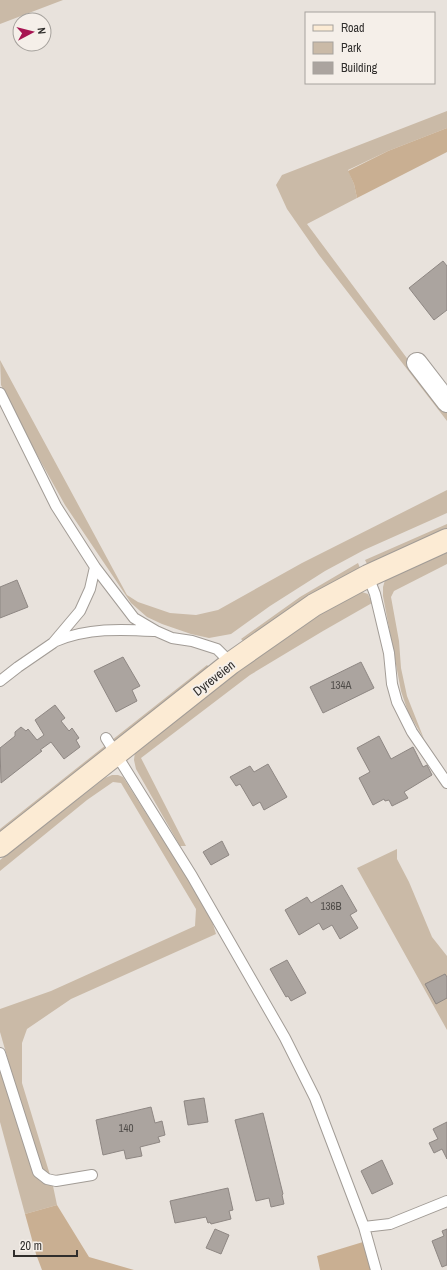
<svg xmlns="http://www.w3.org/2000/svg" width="447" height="1270" font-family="'Archivo Narrow',sans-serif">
  <rect width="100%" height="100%" fill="#e8e2dc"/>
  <path fill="#cabaa7" d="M 0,0 L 63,0 L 0,24 Z
    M 447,111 L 447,128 L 388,151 L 348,170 L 354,184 L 357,198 L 307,224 L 447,412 L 447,421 L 319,255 L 287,209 L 276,185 L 282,175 Z
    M 0,360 L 127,595 L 138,602 L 170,613 L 196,615 L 218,610 L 302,563 L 447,490 L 447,513 L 364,550 L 325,571 L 270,606 L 231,634 L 209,638 L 191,634 L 162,624 L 147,617 L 131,603 L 65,505 L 22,428 L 1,385 Z
    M 447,524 L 447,529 L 367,564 L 365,560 Z
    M 447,551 L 447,564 L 394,591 L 391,597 L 399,641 L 401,668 L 407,696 L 424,739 L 408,712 L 401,691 L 383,596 L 383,587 L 385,580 Z
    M 358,563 L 360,568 L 306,598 L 244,642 L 241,639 L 300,597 Z
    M 362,592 L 368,594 L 372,603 L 323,631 L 250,675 L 141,758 L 186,846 L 180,846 L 136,769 L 134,760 L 135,751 L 245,666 L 324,612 Z
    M 207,665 L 210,668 L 114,743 L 112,740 Z
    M 106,745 L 109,747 L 0,834 L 0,829 Z
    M 112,775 L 118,775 L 123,777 L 181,868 L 212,921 L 216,934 L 71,999 L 27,1029 L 22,1043 L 22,1083 L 50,1175 L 42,1169 L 23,1112 L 0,1032 L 0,1009 L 51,991 L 195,926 L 196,909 L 121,783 L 113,782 L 87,800 L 0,871 L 0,860 L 105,778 Z
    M 397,849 L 397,859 L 409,882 L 432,937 L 447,956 L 447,1030 L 357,868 Z
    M 0,1063 L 34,1173 L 40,1181 L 53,1186 L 57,1205 L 25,1214 L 0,1122 Z"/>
  <path fill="#c9af92" d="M 447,128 L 447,152 L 357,198 L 354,184 L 348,171 L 388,151 Z
    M 57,1205 L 89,1257 L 134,1270 L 42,1270 L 36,1254 L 25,1214 Z
    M 363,1242 L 371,1270 L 320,1270 L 317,1256 Z"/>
  <path fill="#aba49f" stroke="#8e8783" d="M 443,261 L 447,266 L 447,310 L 434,320 L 409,288 Z
    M 17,580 L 28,607 L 0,618 L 0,587 Z
    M 123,657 L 140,686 L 132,690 L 137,701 L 116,712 L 94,671 Z
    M 361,662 L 374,688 L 323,713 L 310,687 Z
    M 55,705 L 65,718 L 61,721 L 69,731 L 72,728 L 79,738 L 76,740 L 80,747 L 64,759 L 51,742 L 40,750 L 42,751 L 1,783 L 0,748 L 15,736 L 15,732 L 21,727 L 26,731 L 28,729 L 37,740 L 44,735 L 35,720 Z
    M 379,736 L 391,759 L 413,747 L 423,767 L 427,765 L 432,775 L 404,792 L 408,798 L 392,806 L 389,800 L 385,801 L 384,799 L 373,805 L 359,778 L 370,772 L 357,748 Z
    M 268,764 L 287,797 L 264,810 L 260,802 L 253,806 L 240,784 L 236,786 L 230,777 L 250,766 L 254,772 Z
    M 222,841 L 229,855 L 211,865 L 203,852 Z
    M 342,885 L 357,911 L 350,915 L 358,928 L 340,939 L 332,925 L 323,930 L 319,923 L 299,935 L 285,910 L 307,897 L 311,903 Z
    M 287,960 L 306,993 L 291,1001 L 288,996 L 286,997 L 270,969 Z
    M 445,974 L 447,977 L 447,998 L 436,1004 L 425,984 Z
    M 204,1098 L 208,1122 L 188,1125 L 184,1101 Z
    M 151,1107 L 155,1123 L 162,1121 L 165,1135 L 158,1137 L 160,1142 L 140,1147 L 142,1156 L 126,1159 L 124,1150 L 103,1155 L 96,1120 Z
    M 263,1113 L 283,1194 L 282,1195 L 284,1204 L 271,1207 L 269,1198 L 256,1201 L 235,1120 Z
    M 447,1122 L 447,1159 L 442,1149 L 434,1153 L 429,1143 L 438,1139 L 433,1129 Z
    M 382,1160 L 393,1184 L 372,1194 L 361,1171 Z
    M 228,1188 L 233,1210 L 229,1211 L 231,1219 L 211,1224 L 210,1222 L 208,1223 L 206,1217 L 175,1223 L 170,1201 Z
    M 215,1229 L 229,1235 L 221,1254 L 206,1248 Z
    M 447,1229 L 447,1265 L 442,1267 L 432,1241 L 444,1236 L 442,1231 Z"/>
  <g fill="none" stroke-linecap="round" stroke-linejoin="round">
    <g stroke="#a29c96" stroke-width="12">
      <path id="lane" d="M 0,393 L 56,506 L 95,567 L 134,618 L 156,631 L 172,638 L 192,641 L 217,649 L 231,663
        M 368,576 L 375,594 L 389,653 L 392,684 L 397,702 L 412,732 L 447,783
        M 56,641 C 88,628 120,629 154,631
        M 0,681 L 18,667 L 53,643 L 80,611 L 90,589 L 95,567
        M 106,738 L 192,876 L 285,1038 L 315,1098 L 364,1227 L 390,1224 L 447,1201
        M 0,1053 L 38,1172 L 47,1179 L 56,1181 L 92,1175
        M 364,1227 L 376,1270"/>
    </g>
    <g stroke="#a29c96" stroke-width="22">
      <path id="street" d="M 417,363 L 447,402"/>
    </g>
    <g stroke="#a29c96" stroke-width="24">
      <path id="secondary" d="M 0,846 L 231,663 L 314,605 L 368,576 L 447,540"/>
    </g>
    <use href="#lane" stroke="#fff" stroke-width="10"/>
    <use href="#street" stroke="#fff" stroke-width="20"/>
    <use href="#secondary" stroke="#fcebd4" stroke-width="22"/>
  </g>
  <g text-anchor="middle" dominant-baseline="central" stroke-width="4" stroke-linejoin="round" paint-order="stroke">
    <g font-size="11" fill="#4f4c49">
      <text x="341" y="685">134A</text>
      <text x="331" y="906">136B</text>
      <text x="126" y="1128">140</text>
    </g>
    <g font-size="13" fill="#302e2c" stroke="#f5efe9">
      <text transform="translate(214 678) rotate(-38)">Dyreveien</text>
    </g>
  </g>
  <rect x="305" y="12" width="130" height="72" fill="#f5efe9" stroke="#a6a29d"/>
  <rect x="313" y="25" width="20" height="6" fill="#fcebd4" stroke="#a6a29d"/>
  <text x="341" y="32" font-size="12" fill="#302e2c">Road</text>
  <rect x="313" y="42" width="20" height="12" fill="#cabaa7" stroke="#a6a29d"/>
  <text x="341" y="52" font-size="12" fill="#302e2c">Park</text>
  <rect x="313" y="62" width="20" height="12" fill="#aba49f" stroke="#a6a29d"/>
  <text x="341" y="72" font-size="12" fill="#302e2c">Building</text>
  <g transform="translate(32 32) rotate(83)"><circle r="19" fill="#f5efe9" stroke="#a6a29d"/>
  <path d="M0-3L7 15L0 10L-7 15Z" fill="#a71552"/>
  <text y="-6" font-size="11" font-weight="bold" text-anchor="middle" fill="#302e2c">N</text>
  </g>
  <path d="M14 1250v6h63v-6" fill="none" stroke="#302e2c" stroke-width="2"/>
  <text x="20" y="1250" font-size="12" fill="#302e2c" stroke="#f5efe9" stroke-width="3" paint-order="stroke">20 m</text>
</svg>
